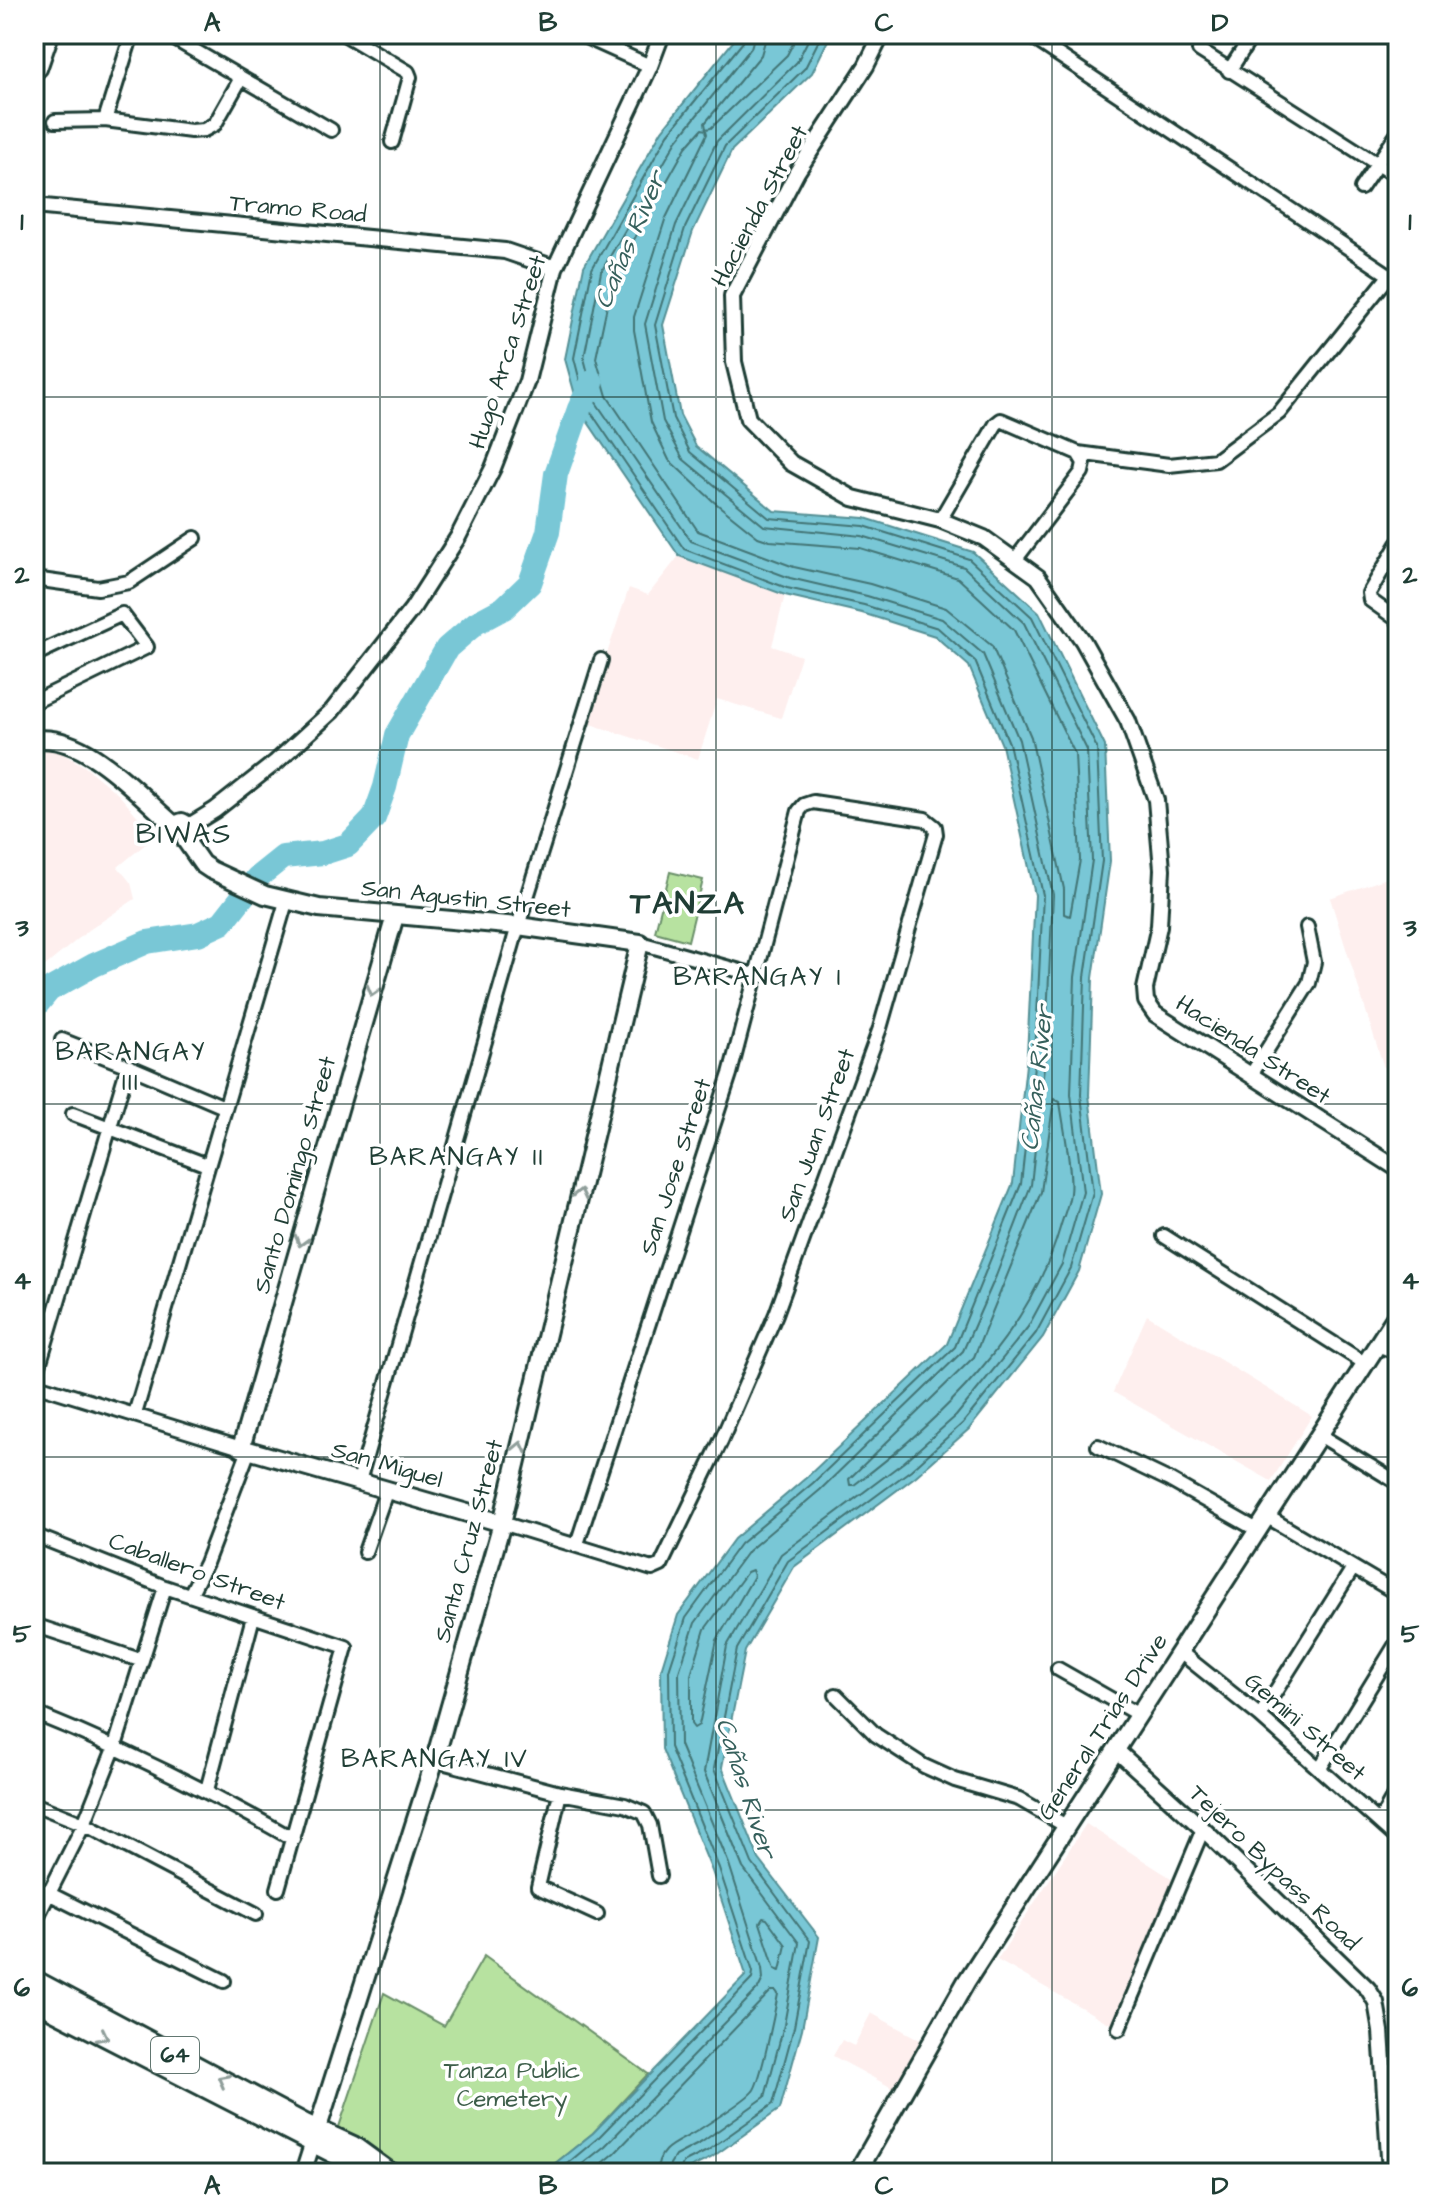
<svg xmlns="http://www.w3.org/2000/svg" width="1432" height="2207" font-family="'Architects Daughter',sans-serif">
  <rect width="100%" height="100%" fill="#fff"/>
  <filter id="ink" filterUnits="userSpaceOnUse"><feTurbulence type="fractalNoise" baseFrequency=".0125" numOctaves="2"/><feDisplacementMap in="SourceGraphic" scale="16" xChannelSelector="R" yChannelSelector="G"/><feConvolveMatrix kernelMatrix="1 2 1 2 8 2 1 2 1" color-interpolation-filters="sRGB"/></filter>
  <g filter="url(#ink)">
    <path fill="#feefee" d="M 679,556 L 785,595 L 772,646 L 801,656 L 781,718 L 717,699 L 698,759 L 584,722 L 629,588 L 648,595 Z
      M 54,749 L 84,766 L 119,795 L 155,836 L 118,867 L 131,883 L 135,899 L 89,930 L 34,975 L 34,753 Z
      M 1390,877 L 1398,899 L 1398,1091 L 1392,1093 L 1330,898 Z
      M 1147,1315 L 1312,1416 L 1271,1481 L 1113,1392 Z
      M 1086,1824 L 1171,1878 L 1177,1892 L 1116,2027 L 997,1960 Z
      M 871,2013 L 922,2041 L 896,2090 L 833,2056 L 842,2040 L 854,2046 Z"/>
    <path fill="#b7e2a0" stroke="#6b906a" stroke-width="2" d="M 670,872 L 703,880 L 688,941 L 655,932 Z
      M 484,1956 L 648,2074 L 593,2133 L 543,2173 L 400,2173 L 339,2127 L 384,1993 L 444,2026 Z"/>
    <path fill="#79c7d6" stroke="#559095" stroke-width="2" d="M 739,34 L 831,34 L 812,73 L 732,150 L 693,231 L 663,325 L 680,415 L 696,446 L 774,511 L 865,518 L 973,552 L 1039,612 L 1105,746 L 1110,861 L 1093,978 L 1089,1095 L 1101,1194 L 1079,1271 L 1043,1337 L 969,1429 L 916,1476 L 794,1567 L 745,1651 L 722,1767 L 759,1859 L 819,1937 L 802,2029 L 780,2109 L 711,2158 L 680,2173 L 543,2173 L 593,2133 L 746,1975 L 712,1871 L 662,1749 L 661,1670 L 678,1615 L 734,1539 L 807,1477 L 947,1344 L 1013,1183 L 1027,1055 L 1035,895 L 1002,745 L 969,666 L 935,636 L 862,613 L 785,595 L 679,556 L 579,409 L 565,359 L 584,266 L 662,130 Z"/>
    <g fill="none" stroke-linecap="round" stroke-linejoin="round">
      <path stroke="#437475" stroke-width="2" d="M 767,34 L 761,55 L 705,123 L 706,129 L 711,128 L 787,55 L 798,34
        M 702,129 L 706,130 L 707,134 L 665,220 L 634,317 L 634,330 L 651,422 L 669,460 L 713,501 L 758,537 L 770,541 L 860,548 L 958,578 L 1014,630 L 1075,754 L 1080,860 L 1070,916 L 1064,914 L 1064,889 L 1031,737 L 992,646 L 946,608 L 870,584 L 794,567 L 698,531 L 607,396 L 596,358 L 613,277 L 686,147 Z
        M 1054,1099 L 1060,1102 C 1063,1124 1073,1172 1070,1193 C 1069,1204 1063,1217 1060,1228 C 1029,1335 941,1420 854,1485 L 850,1485 L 849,1479 L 974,1357 L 1041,1192 Z
        M 752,1570 L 754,1576 L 717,1640 L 699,1725 L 694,1728 L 691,1724 L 691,1675 L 705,1629 L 747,1572 Z
        M 763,1918 L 767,1919 L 786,1945 L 780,1971 L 775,1969 L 760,1923 Z
        M 556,2173 L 598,2138 L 752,1979 L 753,1972 L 719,1868 L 670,1747 L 669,1670 L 686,1618 L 740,1544 L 813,1483 L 955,1347 L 1021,1184 L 1035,1056 L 1043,895 L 1009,743 L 975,661 L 938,628 L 864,605 L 787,588 L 684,549 L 586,405 L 574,358 L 592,269 L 668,134 L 743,42 L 744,34
        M 571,2173 L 605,2146 L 758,1989 L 763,1979 L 762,1968 L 729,1864 L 680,1745 L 679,1672 L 695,1623 L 748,1551 L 820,1490 L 963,1351 L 996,1276 L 1031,1185 L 1045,1057 L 1053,895 L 1019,740 L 983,654 L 942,619 L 867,596 L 790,578 L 691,541 L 595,401 L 584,358 L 601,272 L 677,140 L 751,48 L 755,34
        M 591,2173 L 615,2153 L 771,1991 L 776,1991 L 778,1994 C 775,2010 761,2082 753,2091 C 745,2101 709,2123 697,2131 C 678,2143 657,2146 657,2173
        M 669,2173 L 670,2164 L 675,2156 L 702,2142 L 765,2097 L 784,2025 L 799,1943 L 743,1868 L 704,1772 L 727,1646 L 781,1554 L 904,1462 L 956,1416 L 1028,1327 L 1062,1264 L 1083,1192 L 1071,1094 L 1075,977 L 1092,860 L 1087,750 L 1024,623 L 964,567 L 862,536 L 764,526 L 683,459 L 663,421 L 645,324 L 676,225 L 717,141 L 797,62 L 811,34
        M 679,2173 L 683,2163 L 707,2151 L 773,2104 L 794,2027 L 810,1941 L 752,1863 L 714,1769 L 737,1649 L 788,1561 L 911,1470 L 963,1423 L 1036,1333 L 1071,1268 L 1093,1193 L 1081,1095 L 1085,977 L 1102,861 L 1097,748 L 1032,617 L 969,559 L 864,526 L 769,518 L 690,452 L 673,418 L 655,325 L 685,228 L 725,146 L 805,68 L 822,34"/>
      <path stroke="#79c7d6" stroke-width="24" d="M 34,1008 L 49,990 L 94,965 L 147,942 L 198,934 L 222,923 L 258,877 L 283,857 L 323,853 L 348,845 L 374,818 L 385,787 L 397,735 L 447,648 L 476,623 L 504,608 L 530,583 L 548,532 L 556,474 L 579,409 L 592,382"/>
      <g stroke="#1f3d34" stroke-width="18">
        <path id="minor" d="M 166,34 L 331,130
          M 344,34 L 408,72 L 410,77 L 392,142
          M 579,34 L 650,66
          M 1027,34 L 1398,281
          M 1383,34 L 1398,43
          M 1199,50 L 1398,177
          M 1229,71 L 1253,34
          M 34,75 L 40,69 L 52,34
          M 105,120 L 132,34
          M 55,121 L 105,120 L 191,131 L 204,130 L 215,124 L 241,78
          M 1361,188 L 1398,133
          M 1078,453 L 1169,465 L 1216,460 L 1279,413 L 1389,276
          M 940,520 L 996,424 L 1001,420 L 1078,453 L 1084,463 L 1082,472 L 1015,560
          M 1398,544 L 1369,593 L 1370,600 L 1398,620
          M 34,579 L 98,588 L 129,582 L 195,538
          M 34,655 L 122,614 L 147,647 L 34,702
          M 640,943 L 758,976
          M 62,1040 L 128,1066
          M 1251,1075 L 1309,983 L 1314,962 L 1307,927
          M 73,1114 L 207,1165
          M 1164,1236 L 1366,1364
          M 1377,1345 L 1398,1353
          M 34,1382 L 128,1066 L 224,1107
          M 34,1384 L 241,1448
          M 135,1414 L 286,902
          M 1321,1436 L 1398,1483
          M 1098,1446 L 1169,1480 L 1259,1531
          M 359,1481 L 518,926 L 601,660
          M 1268,1517 L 1398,1594
          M 502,1523 L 652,1569 L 661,1565 L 721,1441 L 776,1314 L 880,1028 L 936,834 L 935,827 L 925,819 L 813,802 L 804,805 L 799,811 L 730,1074 L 577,1544
          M 34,1535 L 165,1587 L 346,1647 L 278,1889
          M 365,1552 L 387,1489
          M 190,1595 L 206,1563 L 249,1450
          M 34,1625 L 140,1660
          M 1180,1652 L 1260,1716 L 1398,1839
          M 1058,1669 L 1139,1715
          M 836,1695 L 876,1735 L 924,1766 L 955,1780 L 1019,1799 L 1066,1826
          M 34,1713 C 124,1749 209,1791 293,1839
          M 1260,1716 L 1353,1568
          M 434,1760 L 560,1793 L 538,1887 L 597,1914
          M 1320,1768 L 1398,1641
          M 207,1790 L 253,1617
          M 560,1793 L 625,1805 L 644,1813 L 650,1825 L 659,1876
          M 34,1804 L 84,1824 L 256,1914
          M 1379,1822 L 1398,1789
          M 34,1886 L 224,1981
          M 34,1923 L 84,1824 L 115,1746 L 165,1587
          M 1119,2029 L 1203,1829"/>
      </g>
      <g stroke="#1f3d34" stroke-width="20">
        <path id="tertiary" d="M 882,34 L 866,66 L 797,172 L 732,296 L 734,362 L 748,419 L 791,463 L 853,498 L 940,520 L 984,538 L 1038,577 L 1083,641 L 1128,721 L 1156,800 L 1162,869 L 1159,926 L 1145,989 L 1146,1001 L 1155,1014 L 1398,1169
          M 34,206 L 505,251 L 555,268
          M 189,826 L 215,810 L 276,762 L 332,711 L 412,609 L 458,537 L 493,468 L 527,381 L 555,268 L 650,66 L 662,34
          M 1116,1750 L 1203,1829 L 1368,1989 L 1376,2002 L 1381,2031 L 1390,2173
          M 303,2173 L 313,2142"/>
      </g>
      <g stroke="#1f3d34" stroke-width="22">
        <path id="secondary" d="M 34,740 C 85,732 138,795 174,825
          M 174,825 L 182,822 L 189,826 L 191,834 L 186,841
          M 186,841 L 202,864 L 211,870 L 265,895 L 319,908 L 518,926 L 640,943 L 502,1523 L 435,1759 L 314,2140
          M 395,916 L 241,1448 L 502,1523
          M 857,2173 L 966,1982 L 1398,1313"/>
      </g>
      <g stroke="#1f3d34" stroke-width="24">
        <path id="primary" d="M 34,1980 L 305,2124 L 353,2146 L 390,2173
          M 34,2000 L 343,2158 L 366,2173"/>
      </g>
      <use href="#minor" stroke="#fff" stroke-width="12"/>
      <use href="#tertiary" stroke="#fff" stroke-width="14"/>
      <use href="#secondary" stroke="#fff" stroke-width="16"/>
      <use href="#primary" stroke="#fff" stroke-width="18"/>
    </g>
    <defs><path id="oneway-chevron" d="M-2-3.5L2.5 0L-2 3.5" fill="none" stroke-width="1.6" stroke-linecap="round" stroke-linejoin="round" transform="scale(2)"/></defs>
    <g stroke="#8f9e9a">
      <use href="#oneway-chevron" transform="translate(373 991) rotate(106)"/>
      <use href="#oneway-chevron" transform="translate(580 1194) rotate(-77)"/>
      <use href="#oneway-chevron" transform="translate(301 1241) rotate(106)"/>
      <use href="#oneway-chevron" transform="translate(520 1447) rotate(-77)"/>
      <use href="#oneway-chevron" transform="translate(103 2036) rotate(27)"/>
      <use href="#oneway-chevron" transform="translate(223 2080) rotate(-152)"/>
    </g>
  </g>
  <path fill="none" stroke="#1f3d34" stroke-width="2" stroke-opacity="0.55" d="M 380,34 L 380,2173M 716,34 L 716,2173M 1052,34 L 1052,2173M 34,397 L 1398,397M 34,750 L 1398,750M 34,1104 L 1398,1104M 34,1457 L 1398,1457M 34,1810 L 1398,1810"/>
  <g text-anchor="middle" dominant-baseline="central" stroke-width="7" stroke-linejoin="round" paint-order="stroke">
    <rect fill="#fff" stroke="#627771" stroke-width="2" x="151" y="2037" width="48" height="36" rx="6"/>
    <g font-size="22" font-weight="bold" fill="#1f3d34">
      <text x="175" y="2055">64</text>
    </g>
    <g font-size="24" fill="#1f3d34" stroke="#fff">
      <text transform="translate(760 206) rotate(-62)">Hacienda Street</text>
      <text transform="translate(298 209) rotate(5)">Tramo Road</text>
      <text transform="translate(508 352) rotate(-72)">Hugo Arca Street</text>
      <text transform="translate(466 899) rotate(6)">San Agustin Street</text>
      <text transform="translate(1253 1050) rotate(33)">Hacienda Street</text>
      <text transform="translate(817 1135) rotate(-70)">San Juan Street</text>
      <text transform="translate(676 1167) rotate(-72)">San Jose Street</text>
      <text transform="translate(295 1175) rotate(-74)">Santo Domingo Street</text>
      <text transform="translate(387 1465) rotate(16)">San Miguel</text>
      <text transform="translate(469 1541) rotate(-75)">Santa Cruz Street</text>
      <text transform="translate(197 1572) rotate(20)">Caballero Street</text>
      <text transform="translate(1103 1727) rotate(-57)">General Trias Drive</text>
      <text transform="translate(1305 1727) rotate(41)">Gemini Street</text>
      <text transform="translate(1274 1868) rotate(44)">Tejero Bypass Road</text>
    </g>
    <g font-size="24" fill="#3d5e4a" stroke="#fff">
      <text x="512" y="2071">Tanza Public<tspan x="512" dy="28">Cemetery</tspan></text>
    </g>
    <g font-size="26" font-style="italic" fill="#36605c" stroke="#fff">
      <text transform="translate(630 240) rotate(-67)">Cañas River</text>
      <text transform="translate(1037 1078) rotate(-84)">Cañas River</text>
      <text transform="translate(746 1788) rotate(72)">Cañas River</text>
    </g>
    <g font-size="26" letter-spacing="2" fill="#1f3d34" stroke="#fff">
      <text x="758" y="977">BARANGAY I</text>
      <text x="131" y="1052">BARANGAY<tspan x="131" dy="30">III</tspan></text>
      <text x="457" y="1157">BARANGAY II</text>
      <text x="435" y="1759">BARANGAY IV</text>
    </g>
    <g font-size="28" letter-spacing="2" fill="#1f3d34" stroke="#fff">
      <text x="184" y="834">BIWAS</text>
    </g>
    <g font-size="32" font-weight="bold" letter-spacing="2" fill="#1f3d34" stroke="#fff">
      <text x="688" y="903">TANZA</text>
    </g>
  </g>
  <rect width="1432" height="2207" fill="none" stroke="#fff" stroke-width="88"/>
  <rect x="44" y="44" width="1344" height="2119" fill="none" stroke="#1f3d34" stroke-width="3"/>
  <g font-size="26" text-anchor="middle" font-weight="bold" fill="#1f3d34">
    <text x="212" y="31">A</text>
    <text x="548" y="31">B</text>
    <text x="884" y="31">C</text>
    <text x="1220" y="31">D</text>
    <text x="22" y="230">1</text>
    <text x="1410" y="230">1</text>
    <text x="22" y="583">2</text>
    <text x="1410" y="583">2</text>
    <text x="22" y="936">3</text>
    <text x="1410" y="936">3</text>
    <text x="22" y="1289">4</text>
    <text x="1410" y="1289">4</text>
    <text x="22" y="1642">5</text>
    <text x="1410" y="1642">5</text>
    <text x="22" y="1996">6</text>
    <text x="1410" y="1996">6</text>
    <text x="212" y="2194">A</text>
    <text x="548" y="2194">B</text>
    <text x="884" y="2194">C</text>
    <text x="1220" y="2194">D</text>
  </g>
</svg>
